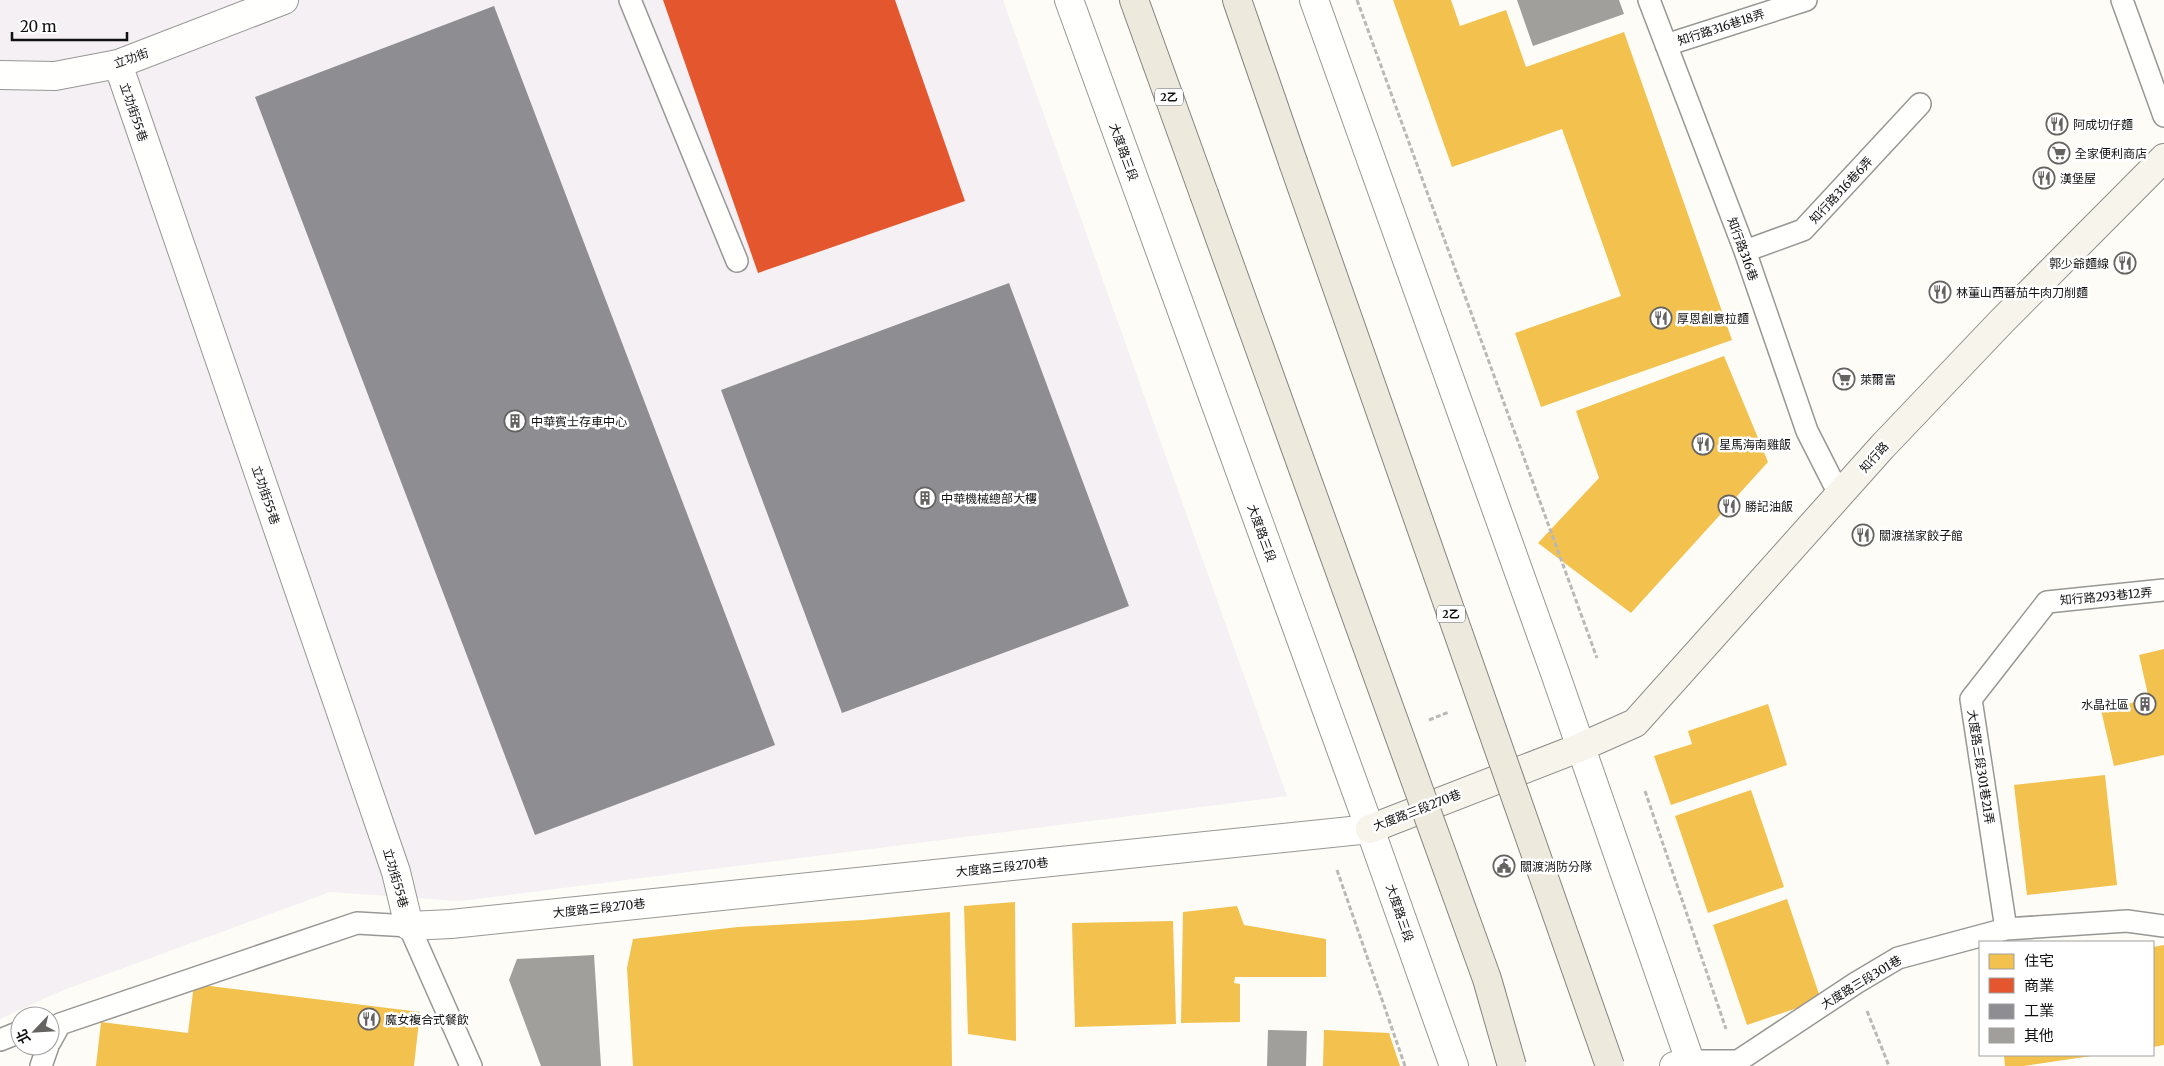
<svg xmlns="http://www.w3.org/2000/svg" width="2164" height="1066" font-family="Merriweather,'Noto Sans TC',serif">
  <rect width="100%" height="100%" fill="#fdfcf7"/>
  <path fill="#f5f0f3" d="M 0,0 L 1003,0 L 1287,796 L 460,901 L 330,892 L 61,991 L 0,1019 Z"/>
  <path fill="#f2c14e" d="M 1393,0 L 1451,0 L 1460,26 L 1506,10 L 1526,67 L 1624,32 L 1732,340 L 1541,407 L 1515,333 L 1621,296 L 1562,129 L 1452,167 Z
    M 1724,356 L 1768,462 L 1631,613 L 1538,543 L 1599,478 L 1576,411 Z
    M 2164,649 L 2164,755 L 2114,766 L 2101,710 L 2149,699 L 2139,655 Z
    M 1768,704 L 1787,765 L 1671,805 L 1654,756 L 1692,744 L 1688,731 Z
    M 2105,775 L 2117,885 L 2027,895 L 2014,785 Z
    M 1751,790 L 1784,887 L 1708,913 L 1675,816 Z
    M 1787,899 L 1821,1000 L 1747,1025 L 1713,925 Z
    M 1015,902 L 1016,1041 L 968,1034 L 964,906 Z
    M 1237,906 L 1244,925 L 1326,939 L 1326,977 L 1235,977 L 1234,983 L 1240,984 L 1240,1022 L 1181,1023 L 1183,912 Z
    M 950,912 L 952,1066 L 633,1066 L 627,968 L 633,939 L 738,927 L 863,920 Z
    M 1173,921 L 1176,1024 L 1075,1027 L 1072,923 Z
    M 2164,945 L 2164,1045 L 2153,1047 L 2153,947 Z
    M 194,984 L 420,1012 L 414,1066 L 96,1066 L 101,1022 L 188,1033 Z
    M 1324,1030 L 1389,1033 L 1400,1066 L 1323,1066 Z
    M 2004,1055 L 2091,1055 L 2091,1056 L 2024,1066 L 2005,1066 Z"/>
  <path fill="#e4572e" d="M 663,0 L 895,0 L 965,201 L 758,273 Z"/>
  <path fill="#8d8d92" d="M 494,6 L 775,745 L 535,835 L 255,97 Z
    M 1009,283 L 1129,606 L 842,713 L 721,390 Z"/>
  <path fill="#a19f9c" d="M 1517,0 L 1619,0 L 1624,14 L 1533,46 Z
    M 594,955 L 601,1066 L 541,1066 L 509,980 L 517,959 Z
    M 1268,1030 L 1307,1031 L 1306,1066 L 1267,1066 Z"/>
  <g fill="none" stroke-linecap="round" stroke-linejoin="round">
    <g stroke="#979795" stroke-width="24">
      <path id="lane" d="M 630,0 L 737,261
        M 1649,0 L 1745,251 L 1807,431 L 1840,496
        M 2122,0 L 2164,116
        M 1666,45 L 1806,0
        M 1745,251 L 1803,230 L 1920,104
        M 2006,929 L 1971,699 L 2047,602 L 2164,590
        M 0,1040 L 20,1032
        M 50,1042 L 60,1024 L 357,923 L 409,926 L 471,1066
        M 1690,1061 L 1738,1061 L 1856,983 L 1898,958 L 2006,929 L 2127,921 L 2164,926
        M 41,1066 L 48,1046"/>
    </g>
    <g stroke="#979795" stroke-width="30">
      <path id="street" d="M 1069,0 L 1370,829 L 1454,1066
        M 1314,0 L 1555,673 L 1690,1061 L 1674,1066
        M 118,64 L 396,872 L 409,926 L 451,924 L 1370,829
        M 0,75 L 55,76 L 118,64 L 284,0"/>
    </g>
    <g stroke="#8e8d8b" stroke-width="30">
      <path id="secondary" d="M 1370,829 L 1581,747 L 1635,723 L 1882,447 L 2001,322 L 2164,158"/>
    </g>
    <g stroke="#858482" stroke-width="30">
      <path id="primary" d="M 1134,0 L 1204,194
        M 1237,0 L 1293,162"/>
    </g>
    <path stroke="#b9b9b8" stroke-width="3" stroke-dasharray="5 2.5" stroke-linecap="butt" d="M 1357,0 L 1597,658
      M 1429,720 L 1449,712
      M 1645,791 L 1726,1029
      M 1337,870 L 1405,1066
      M 1867,1011 L 1889,1066"/>
    <use href="#lane" stroke="#fffffe" stroke-width="21"/>
    <use href="#street" stroke="#fffffe" stroke-width="28"/>
    <use href="#secondary" stroke="#f6f4eb" stroke-width="28"/>
    <use href="#primary" stroke="#ede9dc" stroke-width="28"/>
    <g stroke="#858482" stroke-width="30" stroke-linecap="butt">
      <path id="primary-bridge" d="M 1293,162 L 1610,1066
        M 1204,194 L 1487,979 L 1512,1066"/>
    </g>
    <use href="#primary-bridge" stroke="#ede9dc" stroke-width="28"/>
  </g>
  <defs>
    <g id="restaurant-ring" transform="scale(1.125)"><circle r="9.5" fill="#fff" stroke="#646362" stroke-width="1.5"/><path d="M-5-6h1v4h1v-4h1v4h1v-4h1v5L-1.5 .5V6h-2V.5L-5-1ZM5-6V6H3V1.5H1.5Q1.5-4 5-6Z" fill="#646362"/></g>
    <g id="supermarket-ring" transform="scale(1.125)"><circle r="9.5" fill="#fff" stroke="#646362" stroke-width="1.5"/><path d="M-6-5.5h2.5l.6 2H6L4.5 2H-2.5L-4.4-4H-6ZM-1.5 3.2a1.3 1.3 0 1 0 .1 0ZM3 3.2a1.3 1.3 0 1 0 .1 0Z" fill="#646362"/></g>
    <g id="building-ring" transform="scale(1.125)"><circle r="9.5" fill="#fff" stroke="#646362" stroke-width="1.5"/><path d="M-4-6H4V6H1V3H-1V6H-4ZM-2.5-4.3h1.7v1.8h-1.7ZM.8-4.3h1.7v1.8H.8ZM-2.5-1h1.7V.8h-1.7ZM.8-1h1.7V.8H.8Z" fill="#646362"/></g>
    <g id="civic-ring" transform="scale(1.125)"><circle r="9.5" fill="#fff" stroke="#646362" stroke-width="1.5"/><path d="M-.6-6.5H3V-4.5H.6V-3L4-1V1h2V6H-6V1h2V-1L-.6-3ZM-1.2 2.5V6h2.4V2.5Z" fill="#646362"/></g>
  </defs>
  <g fill-rule="evenodd">
    <use href="#restaurant-ring" x="2057" y="124"/>
    <use href="#supermarket-ring" x="2059" y="153"/>
    <use href="#restaurant-ring" x="2044" y="178"/>
    <use href="#restaurant-ring" x="2125" y="263"/>
    <use href="#restaurant-ring" x="1940" y="292"/>
    <use href="#restaurant-ring" x="1661" y="318"/>
    <use href="#supermarket-ring" x="1844" y="379"/>
    <use href="#building-ring" x="515" y="421"/>
    <use href="#restaurant-ring" x="1703" y="444"/>
    <use href="#building-ring" x="925" y="498"/>
    <use href="#restaurant-ring" x="1729" y="506"/>
    <use href="#restaurant-ring" x="1863" y="535"/>
    <use href="#building-ring" x="2145" y="704"/>
    <use href="#civic-ring" x="1504" y="866"/>
    <use href="#restaurant-ring" x="369" y="1019"/>
  </g>
  <g text-anchor="middle" dominant-baseline="central" stroke-width="5" stroke-linejoin="round" paint-order="stroke">
    <g fill="#fff" stroke="#585858" stroke-width="1">
      <rect x="1155" y="88.5" width="28" height="17" rx="4"/>
      <rect x="1437" y="605.5" width="28" height="17" rx="4"/>
    </g>
    <g font-size="11" font-weight="bold" fill="#111">
      <text x="1169" y="97">2乙</text>
      <text x="1451" y="614">2乙</text>
    </g>
    <g font-size="12" fill="#111" stroke="#fff">
      <text transform="translate(1721 27) rotate(-18)">知行路316巷18弄</text>
      <text transform="translate(131 58) rotate(-19)">立功街</text>
      <text transform="translate(134 112) rotate(71)">立功街55巷</text>
      <text transform="translate(1124 152) rotate(70)">大度路三段</text>
      <text transform="translate(1841 190) rotate(-47)">知行路316巷6弄</text>
      <text transform="translate(1743 249) rotate(70)">知行路316巷</text>
      <text transform="translate(1874 457) rotate(-48)">知行路</text>
      <text transform="translate(266 495) rotate(71)">立功街55巷</text>
      <text transform="translate(1262 533) rotate(70)">大度路三段</text>
      <text transform="translate(2106 596) rotate(-5)">知行路293巷12弄</text>
      <text transform="translate(1981 767) rotate(81)">大度路三段301巷21弄</text>
      <text transform="translate(1417 810) rotate(-21)">大度路三段270巷</text>
      <text transform="translate(1002 867) rotate(-6)">大度路三段270巷</text>
      <text transform="translate(396 878) rotate(74)">立功街55巷</text>
      <text transform="translate(599 908) rotate(-6)">大度路三段270巷</text>
      <text transform="translate(1400 913) rotate(71)">大度路三段</text>
      <text transform="translate(1861 982) rotate(-31)">大度路三段301巷</text>
    </g>
    <g font-size="12" fill="#111" stroke="#fff" text-anchor="start">
      <text x="2073" y="124">阿成切仔麵</text>
      <text x="2075" y="153">全家便利商店</text>
      <text x="2060" y="178">漢堡屋</text>
      <text x="2109" y="263" text-anchor="end">郭少爺麵線</text>
      <text x="1956" y="292">林董山西蕃茄牛肉刀削麵</text>
      <text x="1677" y="318">厚恩創意拉麵</text>
      <text x="1860" y="379">萊爾富</text>
      <text x="531" y="421">中華賓士存車中心</text>
      <text x="1719" y="444">星馬海南雞飯</text>
      <text x="941" y="498">中華機械總部大樓</text>
      <text x="1745" y="506">勝記油飯</text>
      <text x="1879" y="535">關渡禚家餃子館</text>
      <text x="2129" y="704" text-anchor="end">水晶社區</text>
      <text x="1520" y="866">關渡消防分隊</text>
      <text x="385" y="1019">魔女複合式餐飲</text>
    </g>
  </g>
  <rect x="1979" y="941" width="175" height="115" fill="#ffffff" stroke="#a0a0a0"/>
  <rect x="1989" y="954" width="25" height="15" fill="#f2c14e" stroke="#a0a0a0"/>
  <text x="2024" y="966" font-size="15" fill="#111111">住宅</text>
  <rect x="1989" y="978" width="25" height="15" fill="#e4572e" stroke="#a0a0a0"/>
  <text x="2024" y="991" font-size="15" fill="#111111">商業</text>
  <rect x="1989" y="1004" width="25" height="15" fill="#8d8d92" stroke="#a0a0a0"/>
  <text x="2024" y="1016" font-size="15" fill="#111111">工業</text>
  <rect x="1989" y="1028" width="25" height="15" fill="#a19f9c" stroke="#a0a0a0"/>
  <text x="2024" y="1041" font-size="15" fill="#111111">其他</text>
  <g transform="translate(35 1031) rotate(245)"><circle r="24" fill="#ffffff" stroke="#a0a0a0"/>
  <path d="M0-4L9 19L0 12L-9 19Z" fill="#646362"/>
  <text y="-8" font-size="14" font-weight="bold" text-anchor="middle" fill="#111111">北</text>
  </g>
  <path d="M12 32v8h115v-8" fill="none" stroke="#111111" stroke-width="2.5"/>
  <text x="20" y="32" font-size="15" fill="#111111" stroke="#ffffff" stroke-width="4" paint-order="stroke">20 m</text>
</svg>
